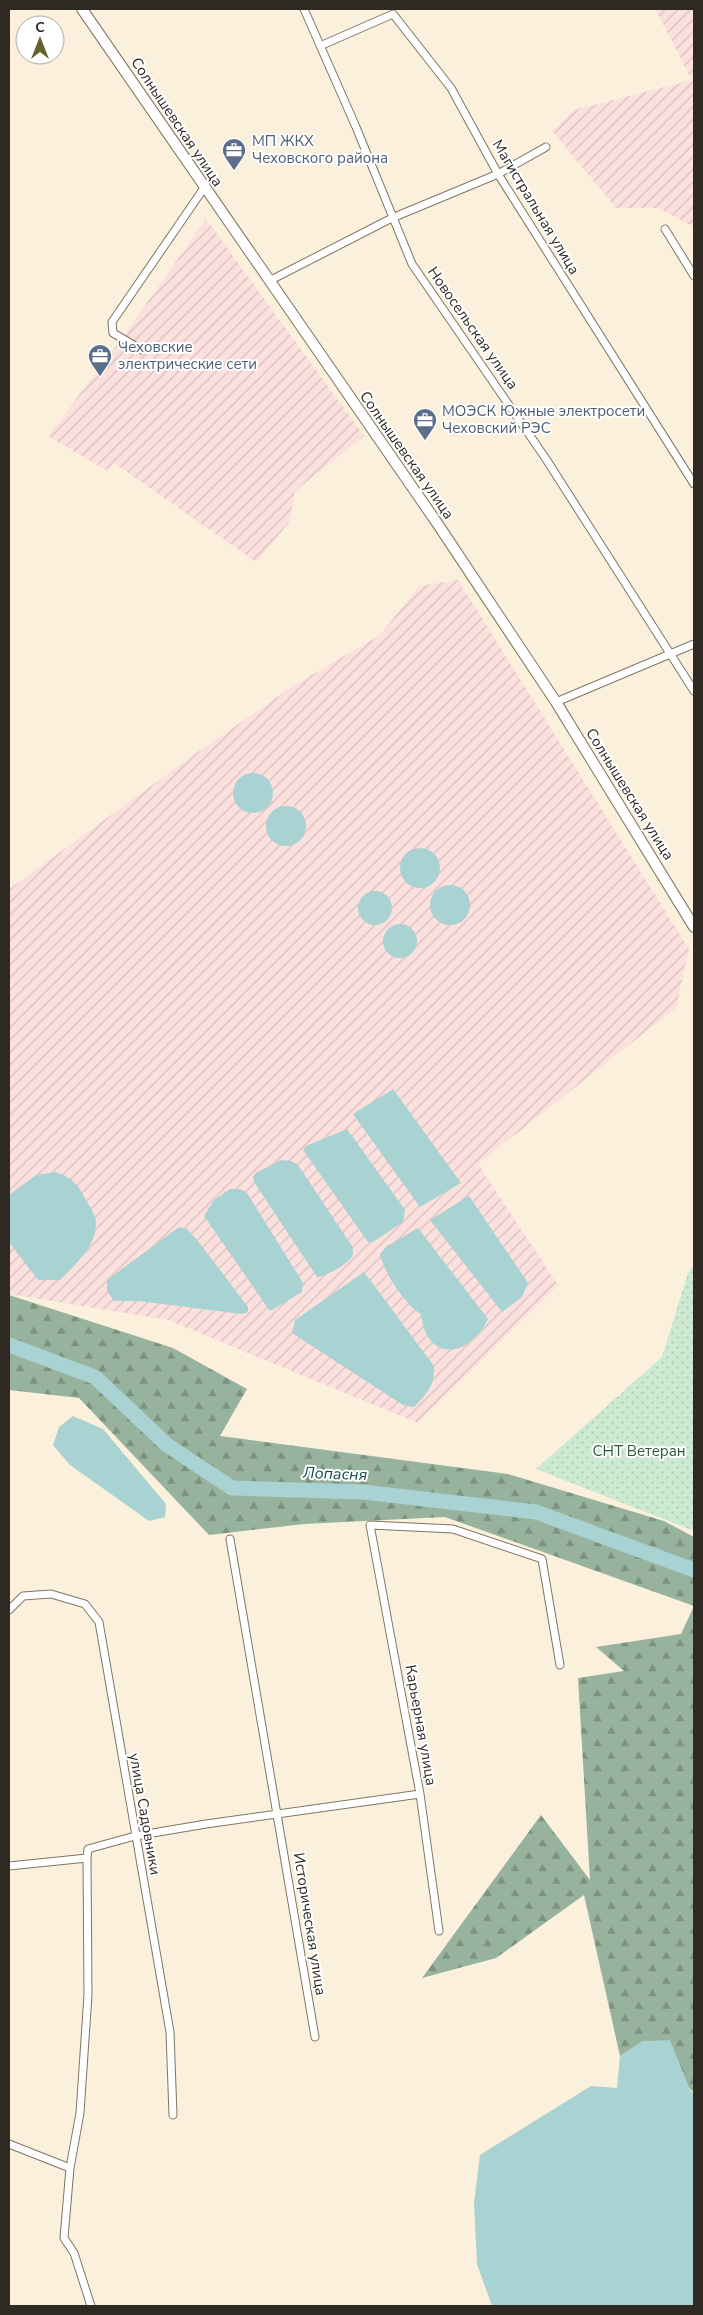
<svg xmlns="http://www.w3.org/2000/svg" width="703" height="2315" font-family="'Nunito Sans',sans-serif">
  <defs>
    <pattern id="industrial-furrows" width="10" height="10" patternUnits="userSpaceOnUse" patternTransform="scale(1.25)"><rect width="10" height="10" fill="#fbe0de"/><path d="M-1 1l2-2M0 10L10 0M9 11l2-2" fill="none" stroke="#d7c0be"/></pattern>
    <pattern id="forest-firs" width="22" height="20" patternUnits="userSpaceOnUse" patternTransform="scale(1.25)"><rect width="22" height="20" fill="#98b39d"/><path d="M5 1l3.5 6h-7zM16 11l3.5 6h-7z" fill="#7c9280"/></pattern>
    <pattern id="garden-dots" width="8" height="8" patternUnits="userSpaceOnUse" patternTransform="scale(1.25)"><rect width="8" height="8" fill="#cce9d1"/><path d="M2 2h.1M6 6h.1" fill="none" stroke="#b0c8b3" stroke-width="1.8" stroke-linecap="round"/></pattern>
  </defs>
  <rect width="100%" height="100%" fill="#fbf0dc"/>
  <path fill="url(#industrial-furrows)" d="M 655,9 L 694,9 L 694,227 L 658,208 L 616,208 L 552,131 L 574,110 L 692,80 Z
    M 206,219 L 364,436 L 295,491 L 289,523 L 256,562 L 114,463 L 108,471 L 48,436 L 123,337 Z
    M 458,580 L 689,949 L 676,1008 L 478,1164 L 558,1285 L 418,1423 L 168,1320 L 9,1294 L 9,889 L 195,754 L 296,684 L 380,635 L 419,586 Z"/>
  <path fill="url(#forest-firs)" d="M 9,1295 L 173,1348 L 247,1389 L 220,1436 L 508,1474 L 664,1521 L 694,1537 L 694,2093 L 643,2041 L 620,2056 L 584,1895 L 496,1958 L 422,1978 L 541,1815 L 590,1880 L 578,1678 L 624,1671 L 596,1647 L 681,1634 L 694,1606 L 445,1517 L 304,1524 L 209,1535 L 79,1398 L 9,1390 Z"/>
  <path fill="url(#garden-dots)" d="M 694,1265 L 694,1531 L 536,1469 L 662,1357 L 688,1273 Z"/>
  <path fill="#a9d2d3" d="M233 793a20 20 0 1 1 40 0a20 20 0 1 1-40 0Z
    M266 826a20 20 0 1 1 40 0a20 20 0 1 1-40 0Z
    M400 868a20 20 0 1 1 40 0a20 20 0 1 1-40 0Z
    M430 905a20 20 0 1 1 40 0a20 20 0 1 1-40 0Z
    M358 908a17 17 0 1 1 34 0a17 17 0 1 1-34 0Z
    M383 941a17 17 0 1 1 34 0a17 17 0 1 1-34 0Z
    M 393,1089 L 461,1183 L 420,1207 L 353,1114 Z
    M 347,1129 L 405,1210 L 403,1222 L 373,1242 L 368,1242 L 303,1150 L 306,1146 Z
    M 281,1160 L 291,1161 L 298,1165 L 352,1246 C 353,1250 354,1254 351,1258 C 347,1264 325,1277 317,1277 L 254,1182 L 253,1176 L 256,1173 Z
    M 56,1172 C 74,1179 77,1183 86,1200 C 90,1207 97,1217 96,1225 C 95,1247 74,1266 60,1280 L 38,1280 L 9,1242 L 9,1195 L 36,1175 Z
    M 230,1189 L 240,1189 L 247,1193 L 303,1283 L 302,1292 L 270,1311 L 204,1216 L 214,1200 Z
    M 469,1196 L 528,1283 L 522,1297 L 502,1312 L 430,1220 Z
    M 179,1227 L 187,1229 L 198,1241 L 248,1307 L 248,1312 L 242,1314 L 138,1301 L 114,1301 L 107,1291 L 107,1280 Z
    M 418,1228 L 488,1319 C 469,1359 426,1362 421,1314 C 406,1306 383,1271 380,1254 L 387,1246 Z
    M 364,1272 L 434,1366 C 435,1385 427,1394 414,1407 L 403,1405 L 292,1333 L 295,1320 Z
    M 73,1416 L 103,1429 L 166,1504 L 165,1517 L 149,1521 L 70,1465 L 53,1445 L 59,1427 Z
    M 670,2040 L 691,2092 L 694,2093 L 694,2306 L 492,2306 L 477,2264 L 474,2203 L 480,2155 L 591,2086 L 617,2088 L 620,2056 L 643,2041 Z"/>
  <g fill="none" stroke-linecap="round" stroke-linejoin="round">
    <path stroke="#a9d2d3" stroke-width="15" d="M 9,1345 L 95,1377 L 167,1445 L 232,1488 L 363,1492 L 536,1512 L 694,1570"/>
    <g stroke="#7f7664" stroke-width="9">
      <path id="street" d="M 304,9 L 356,127 L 412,264 L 546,459 L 694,691
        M 320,46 L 393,14 L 451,88 L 498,174 L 694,484
        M 665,229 L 694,276
        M 269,281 L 392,218 L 498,174 L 546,147
        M 142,350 L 113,333 L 112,322 L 204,188
        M 556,702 L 694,644
        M 230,1539 L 315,2037
        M 9,1610 L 23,1596 L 51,1594 L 85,1604 L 99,1622 L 170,2032 L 173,2115
        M 87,1858 L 88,1995 L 80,2113 L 70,2168 L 64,2238 L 74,2253 L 91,2306
        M 9,1866 L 87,1858 L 88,1849 L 135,1836 L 206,1824 L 420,1794
        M 439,1931 L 420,1794 L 370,1525 L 453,1529 L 542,1559 L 560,1665
        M 9,2144 L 70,2168"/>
    </g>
    <g stroke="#7f7664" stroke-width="12">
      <path id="secondary" d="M 82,9 L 437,523 L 556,702 L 694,927"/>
    </g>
    <use href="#street" stroke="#fff" stroke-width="7"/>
    <use href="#secondary" stroke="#fff" stroke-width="10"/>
  </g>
  <defs>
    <g id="office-pin" transform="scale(1.25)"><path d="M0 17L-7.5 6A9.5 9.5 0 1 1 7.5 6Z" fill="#5c6f8a" stroke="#fff"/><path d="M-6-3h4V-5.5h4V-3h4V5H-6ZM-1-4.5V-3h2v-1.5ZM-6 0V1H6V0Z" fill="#fff"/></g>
  </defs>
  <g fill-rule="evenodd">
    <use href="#office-pin" x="234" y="150"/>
    <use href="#office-pin" x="100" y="356"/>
    <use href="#office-pin" x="425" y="420"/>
  </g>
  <g text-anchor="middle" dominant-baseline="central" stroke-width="4" stroke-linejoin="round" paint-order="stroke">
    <g font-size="15" fill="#2e2a23" stroke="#fff">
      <text transform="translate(177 122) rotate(56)">Солнышевская улица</text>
      <text transform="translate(536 207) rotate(59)">Магистральная улица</text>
      <text transform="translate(473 328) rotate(55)">Новосельская улица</text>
      <text transform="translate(407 455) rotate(55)">Солнышевская улица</text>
      <text transform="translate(630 794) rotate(58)">Солнышевская улица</text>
      <text transform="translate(421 1725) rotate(80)">Карьерная улица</text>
      <text transform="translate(145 1814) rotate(80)">улица Садовники</text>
      <text transform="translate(310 1924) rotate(81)">Историческая улица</text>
    </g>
    <g font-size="15" fill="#4e5e75" stroke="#fff" text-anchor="start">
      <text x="252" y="141">МП ЖКХ<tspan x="252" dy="17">Чеховского района</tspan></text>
      <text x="118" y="347">Чеховские<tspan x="118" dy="17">электрические сети</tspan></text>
      <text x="442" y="411">МОЭСК Южные электросети<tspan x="442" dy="17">Чеховский РЭС</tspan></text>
    </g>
    <g font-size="15" fill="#2e5938" stroke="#fff">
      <text x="639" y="1451">СНТ Ветеран</text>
    </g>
    <g font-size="16" font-style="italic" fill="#104d4e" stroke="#fff">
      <text transform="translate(335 1474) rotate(2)">Лопасня</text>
    </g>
  </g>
  <rect width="703" height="2315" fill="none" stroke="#2e2a23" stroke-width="20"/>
  <g transform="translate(40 40)"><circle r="24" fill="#ffffff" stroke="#abaaa7"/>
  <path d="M0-4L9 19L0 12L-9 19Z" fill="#65612e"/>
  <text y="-8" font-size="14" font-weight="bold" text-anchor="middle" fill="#2e2a23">С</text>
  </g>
</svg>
